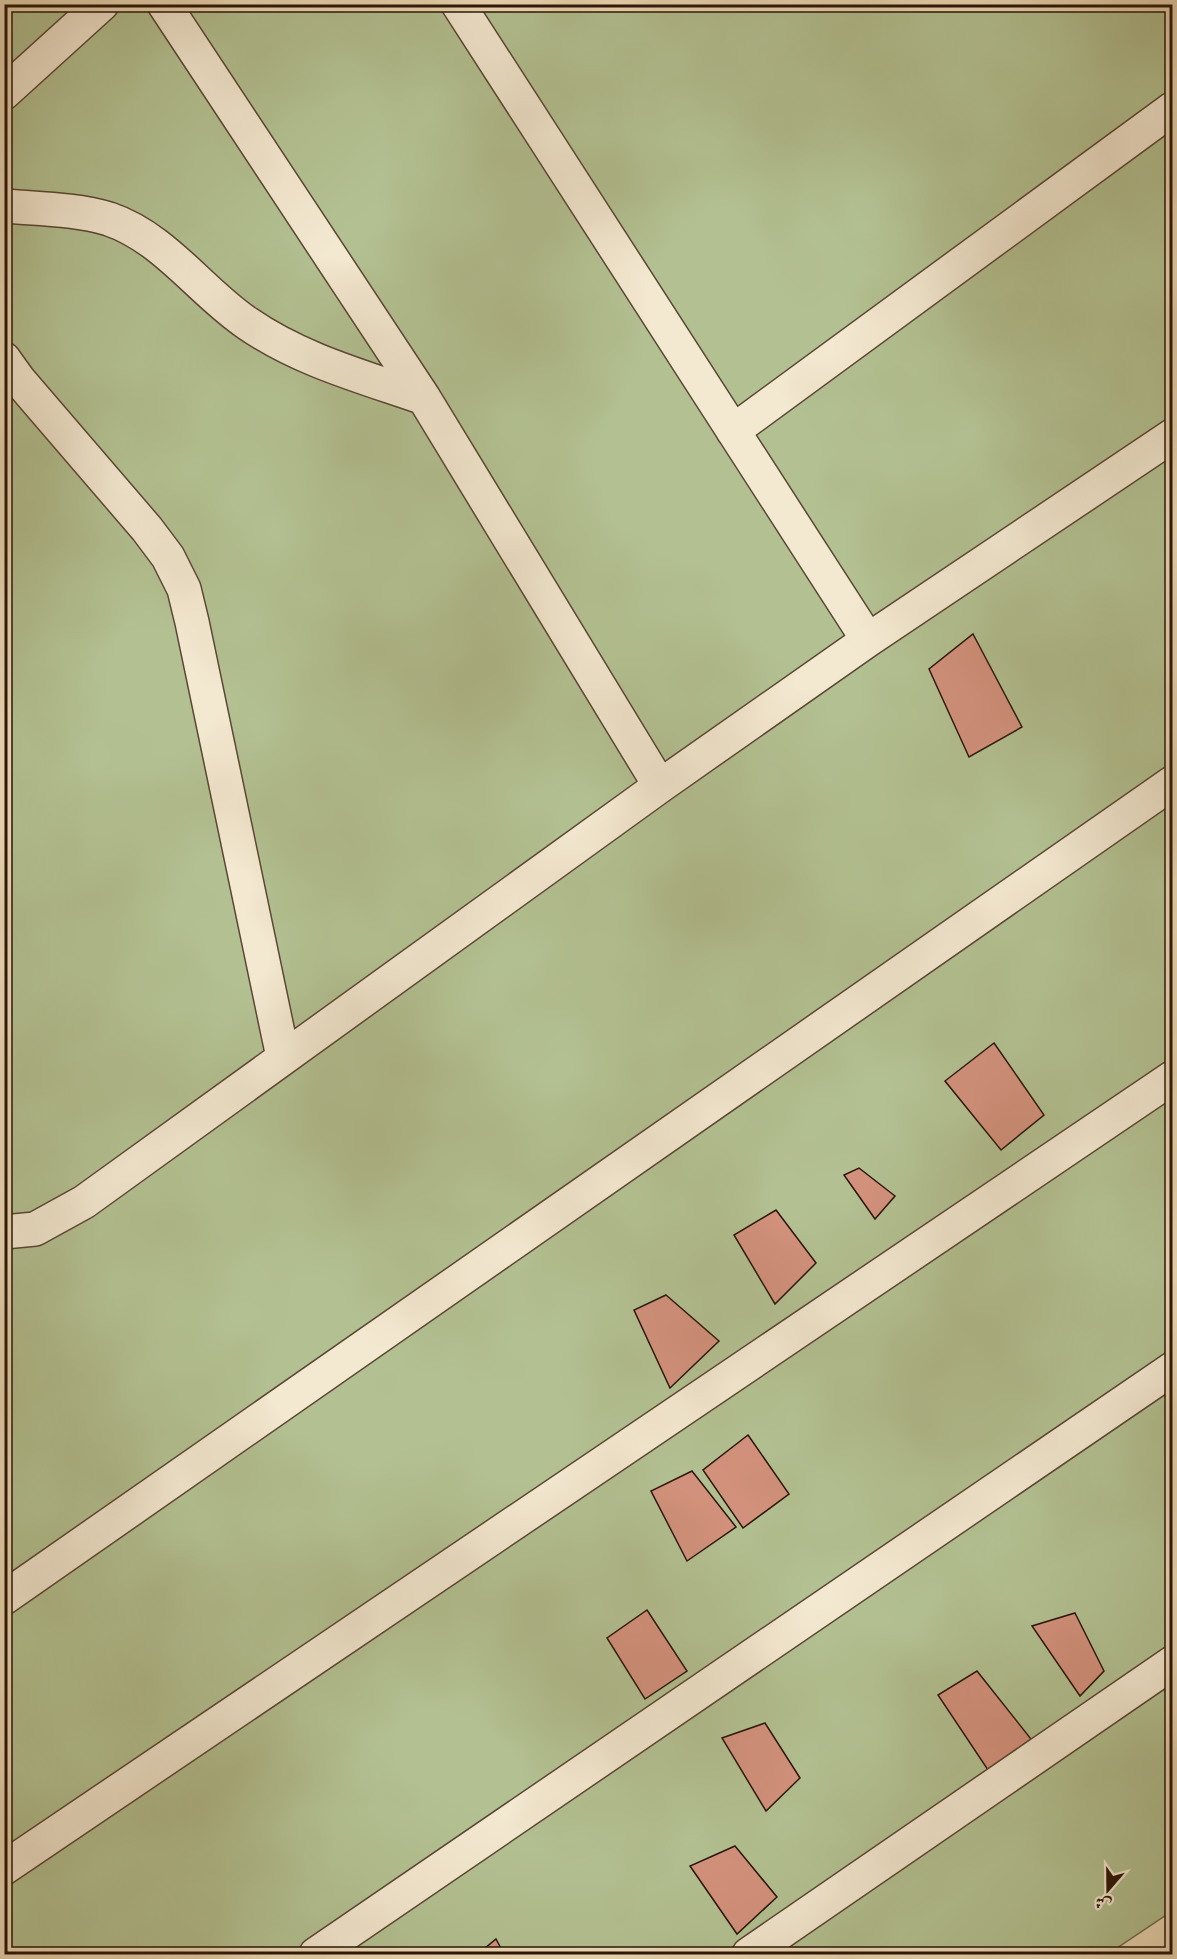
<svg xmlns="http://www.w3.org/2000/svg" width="1177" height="1959" font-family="'IM FELL Double Pica',Amiri,serif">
  <rect width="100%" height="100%" fill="#ecdbb7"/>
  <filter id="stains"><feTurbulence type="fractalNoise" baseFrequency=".00333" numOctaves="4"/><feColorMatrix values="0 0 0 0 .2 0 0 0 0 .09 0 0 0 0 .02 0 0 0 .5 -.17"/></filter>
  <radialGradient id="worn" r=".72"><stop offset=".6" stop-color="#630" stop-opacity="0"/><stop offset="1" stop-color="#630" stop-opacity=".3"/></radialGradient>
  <path fill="#b3c192" stroke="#6e6b4d" stroke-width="1.5" d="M 5,5 L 1172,5 L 1172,1911 L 1108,1954 L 5,1954 Z"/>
  <path fill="#d3927d" stroke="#2a1508" stroke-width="1.5" d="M 973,634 L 1022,727 L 969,757 L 929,669 Z
    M 994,1043 L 1044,1115 L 1001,1150 L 945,1081 Z
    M 859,1168 L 895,1196 L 875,1219 L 844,1175 Z
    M 776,1210 L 816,1263 L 775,1304 L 734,1235 Z
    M 666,1295 L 719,1341 L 670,1388 L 634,1310 Z
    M 748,1435 L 789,1494 L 743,1528 L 703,1470 Z
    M 692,1471 L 736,1527 L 687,1561 L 651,1491 Z
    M 647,1610 L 687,1671 L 645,1699 L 607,1638 Z
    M 1075,1613 L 1104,1671 L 1080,1696 L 1032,1626 Z
    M 977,1671 L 1031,1739 L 988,1770 L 938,1695 Z
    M 765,1723 L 800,1778 L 766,1811 L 722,1738 Z
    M 735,1846 L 777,1897 L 737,1934 L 690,1866 Z
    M 496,1939 L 504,1954 L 478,1954 Z"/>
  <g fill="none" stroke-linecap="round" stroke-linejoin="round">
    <g stroke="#5a4634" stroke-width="36">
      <path id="minor" d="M 164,4 L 424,398 L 660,786
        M 458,4 L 868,640
        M 4,93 L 102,4
        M 4,206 C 39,209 76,209 109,219 C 165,238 200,291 247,323 C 300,360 364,377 424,398
        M 4,359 L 19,380 L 147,529 L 168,557 L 184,589 L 192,622 L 283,1057
        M 733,431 L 1172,109
        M 4,1232 L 35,1229 L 84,1202 L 660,786 L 868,640 L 1172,436
        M 4,1598 L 1172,783
        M 4,1868 L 1172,1078
        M 316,1954 L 1172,1369
        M 749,1954 L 1172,1663"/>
    </g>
    <use href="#minor" stroke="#f3e8d0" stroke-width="33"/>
  </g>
  <rect width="1177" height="1959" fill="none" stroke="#ecdbb7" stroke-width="24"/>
  <rect x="6" y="6" width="1165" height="1947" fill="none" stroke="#2a1508" stroke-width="3"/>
  <rect x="12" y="12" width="1153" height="1935" fill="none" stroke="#2a1508" stroke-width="1.5"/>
  <g transform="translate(1108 1890) rotate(200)" stroke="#f3e8d0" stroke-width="4.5" paint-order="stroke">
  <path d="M0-4.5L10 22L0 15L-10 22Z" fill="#2a1508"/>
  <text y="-9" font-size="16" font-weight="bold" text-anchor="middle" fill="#2a1508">ش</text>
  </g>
  <rect width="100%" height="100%" filter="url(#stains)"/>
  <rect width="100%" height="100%" fill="url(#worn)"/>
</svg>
